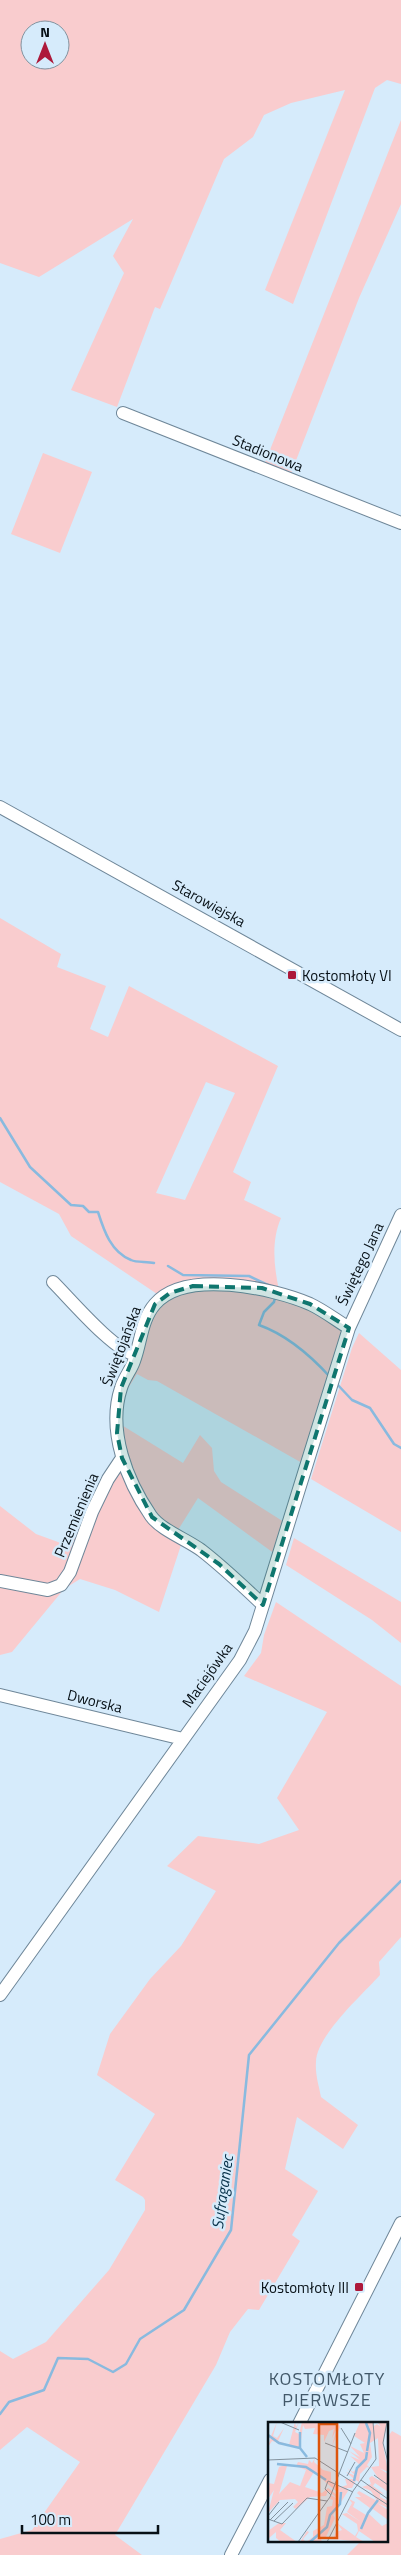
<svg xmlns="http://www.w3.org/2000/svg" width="401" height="2555" font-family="'Titillium Web',sans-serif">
  <rect width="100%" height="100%" fill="#d6ebfb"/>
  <path fill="#f9ccce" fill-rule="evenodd" d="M 0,0 L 401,0 L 401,84 L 387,80 L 375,88 L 293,304 L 265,290 L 345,90 L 291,103 L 264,115 L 253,137 L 224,159 L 160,309 L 155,307 L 117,407 L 71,390 L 124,273 L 113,256 L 133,219 L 39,277 L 0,263 ZM 30,30 L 60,30 L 60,60 L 30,60 Z
    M 401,120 L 401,204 L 359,298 L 290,476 L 264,465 Z
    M 43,453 L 92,472 L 60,553 L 11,534 Z
    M 0,918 L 61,954 L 57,967 L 106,986 L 90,1029 L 108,1037 L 129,986 L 278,1066 L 233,1172 L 251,1182 L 244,1200 L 281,1218 C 271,1241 274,1267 279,1290 L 257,1283 L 160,1296 L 71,1236 L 59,1214 L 0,1182 ZM 206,1082 L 235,1093 L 185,1200 L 156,1193 Z
    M 194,1290 L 262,1291 L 307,1306 L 343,1328 L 302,1463 L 157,1381 L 148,1380 L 137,1374 L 127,1390 L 157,1307 L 173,1297 Z
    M 359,1333 L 401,1370 L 401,1532 L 311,1479 L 352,1348 Z
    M 120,1424 L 183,1463 L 200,1435 L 212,1448 L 214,1471 L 221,1482 L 284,1522 L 275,1554 L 198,1498 L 178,1530 L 156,1517 L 127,1462 Z
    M 120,1472 L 125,1475 L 146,1511 L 182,1542 L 159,1612 L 115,1590 L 80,1579 L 64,1589 L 12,1652 L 0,1655 L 0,1506 L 36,1534 L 69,1546 L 95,1496 Z
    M 294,1538 L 401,1602 L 401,1643 L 372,1620 L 286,1565 Z
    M 276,1602 L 401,1686 L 401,1937 L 379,1962 L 380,1975 C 362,1995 316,2036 316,2062 C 315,2074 319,2086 321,2097 L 358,2125 L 343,2149 L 297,2117 L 285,2169 L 318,2191 L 292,2235 L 300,2241 L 259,2310 L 248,2309 L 230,2332 L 216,2365 L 115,2535 L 142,2555 L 0,2555 L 0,2539 L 32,2530 L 80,2462 L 27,2427 L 0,2450 L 0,2351 L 13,2359 L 46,2342 L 109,2270 L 145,2210 L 145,2200 L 143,2197 L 115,2180 L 155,2114 L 97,2075 L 110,2034 L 150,1979 L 181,1946 L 216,1891 L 167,1866 L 198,1836 L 259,1844 L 299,1830 L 277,1798 L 327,1712 L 244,1676 L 261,1653 L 264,1635 Z
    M 392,2431 L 401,2436 L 401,2555 L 347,2555 L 361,2541 L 387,2541 L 387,2438 Z"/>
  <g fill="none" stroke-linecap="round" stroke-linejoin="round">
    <path stroke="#89badf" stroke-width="2.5" d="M 0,1118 L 30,1167 L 71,1205 L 83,1206 L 89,1212 L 98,1212 C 104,1231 111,1252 131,1260 C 137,1263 147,1261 154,1263
      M 168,1266 L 183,1275 L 249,1276 L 270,1286
      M 275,1297 L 274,1302 L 264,1312 L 259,1325 C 287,1335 311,1356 330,1377
      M 336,1383 L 352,1400 L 370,1408 L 394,1444 L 401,1448
      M 0,2414 L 9,2402 L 44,2390 L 58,2358 L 88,2359 L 113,2372 L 126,2364 L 140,2339 L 184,2310 L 231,2230 L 249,2055 L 339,1943 L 401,1881"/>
    <g stroke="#6f8799" stroke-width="14">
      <path id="minor" d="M 123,413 L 401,523
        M 0,807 L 401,1030
        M 53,1282 C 71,1300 114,1351 136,1355
        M 0,1581 L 48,1590 L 61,1585 L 70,1572 L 92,1512 L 108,1479 L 122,1458
        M 263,1605 C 243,1586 223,1567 201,1550 C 186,1539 161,1530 151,1516 C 127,1481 107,1431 121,1388 C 124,1378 131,1370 134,1361 C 141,1343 141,1320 155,1304 C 185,1269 273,1288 310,1304 C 323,1310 336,1320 349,1328
        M 0,1695 L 183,1739
        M 0,1995 L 240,1660 L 255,1631 L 349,1328 L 401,1215
        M 299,2424 L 401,2223
        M 231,2555 L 270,2480"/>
    </g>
    <use href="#minor" stroke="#fff" stroke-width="12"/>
  </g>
  <path fill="#0f766e" fill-opacity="0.2" stroke="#0f766e" stroke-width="4" stroke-dasharray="10 6" stroke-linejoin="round" d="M 193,1286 L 262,1288 L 310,1304 L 349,1328 L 263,1605 L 219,1564 L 152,1517 L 122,1458 L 117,1433 L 121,1388 L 155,1304 L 170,1293 Z"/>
  <g fill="#ad193a" stroke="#d6ebfb" stroke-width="2">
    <rect x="287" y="970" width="10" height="10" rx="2.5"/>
    <rect x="354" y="2282" width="10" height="10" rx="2.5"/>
  </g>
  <g text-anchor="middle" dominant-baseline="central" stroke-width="5" stroke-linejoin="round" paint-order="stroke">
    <g font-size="15" fill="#071016" stroke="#d6ebfb">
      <text transform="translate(268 453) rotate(22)">Stadionowa</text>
      <text transform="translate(209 903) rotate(29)">Starowiejska</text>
      <text transform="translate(360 1264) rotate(-65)">Świętego Jana</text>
      <text transform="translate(121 1346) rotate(-69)">Świętojańska</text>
      <text transform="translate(76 1515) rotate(-67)">Przemienienia</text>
      <text transform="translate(207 1675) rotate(-55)">Maciejówka</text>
      <text transform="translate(95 1701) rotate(14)">Dworska</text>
    </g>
    <g font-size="15" fill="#071016" stroke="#d6ebfb" text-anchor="start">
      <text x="302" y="975">Kostomłoty VI</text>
      <text x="349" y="2287" text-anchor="end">Kostomłoty III</text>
    </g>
    <g font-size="16" font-style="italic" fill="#073149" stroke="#d6ebfb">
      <text transform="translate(222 2192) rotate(-82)">Sufraganiec</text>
    </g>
    <g font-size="18" letter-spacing="1" fill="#425869" stroke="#d6ebfb">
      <text x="327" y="2378">KOSTOMŁOTY<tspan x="327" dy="21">PIERWSZE</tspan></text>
    </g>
  </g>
  <g transform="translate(268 2422)">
    <rect width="120" height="120" fill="#d6ebfb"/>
    <path d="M 9,0 L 5,14 L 9,16 L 16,6 L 10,19 L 21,23 L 27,0 L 28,5 L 31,0 L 27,10 L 31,12 L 34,0 L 70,0 L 72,5 L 64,24 L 69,6 L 64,16 L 66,7 L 61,9 L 56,20 L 56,13 L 45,12 L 47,6 L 37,7 L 35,3 L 32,26 L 38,32 L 32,26 L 4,19 L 0,25 L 3,15 L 0,13 L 3,14 ZM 92,0 L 105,0 L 106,4 L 109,2 L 113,5 L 109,0 L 119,0 L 115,23 L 120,50 L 111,46 L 120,52 L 120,70 L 107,61 L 105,64 L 116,72 L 112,71 L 112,75 L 120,79 L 120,86 L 109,81 L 120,88 L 120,98 L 105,87 L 100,91 L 114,104 L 120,101 L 120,120 L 107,120 L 91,109 L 88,115 L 96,120 L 65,117 L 68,110 L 74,108 L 69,101 L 87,114 L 90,109 L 89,102 L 74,92 L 79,91 L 93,100 L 79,90 L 84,81 L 81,77 L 87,80 L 85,85 L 98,93 L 102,86 L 87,75 L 93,75 L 89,71 L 91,69 L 109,79 L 103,69 L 94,65 L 103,62 L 101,56 L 104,54 L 112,59 L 103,45 L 111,44 L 110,16 L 102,21 L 104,35 L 99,43 L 102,46 L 99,45 L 92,52 L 91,60 L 88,58 L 84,66 L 79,66 L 80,69 L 65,93 L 67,96 L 57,117 L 53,117 L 54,120 L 32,120 L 39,109 L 41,110 L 35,117 L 38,120 L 45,115 L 45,109 L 56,103 L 59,85 L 64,84 L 65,78 L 62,77 L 63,73 L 70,77 L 60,69 L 58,74 L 42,75 L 28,87 L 25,85 L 30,80 L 27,77 L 12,78 L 0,91 L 6,68 L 0,77 L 0,61 L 6,62 L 11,45 L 17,43 L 19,44 L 11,72 L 22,60 L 32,64 L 38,48 L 28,44 L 30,40 L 40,42 L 41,38 L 44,41 L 47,36 L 46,40 L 55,48 L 63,50 L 63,59 L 73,65 L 79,63 L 77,57 L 86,57 L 78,50 L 88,54 L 79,46 L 85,50 L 92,43 L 82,34 L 92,38 L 81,29 L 92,35 L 82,24 L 96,31 L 92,22 L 97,21 L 86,14 ZM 46,50 L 69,70 L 69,73 L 60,66 L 54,71 L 37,65 ZM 11,101 L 18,101 L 12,108 L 29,120 L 13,120 L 8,116 L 8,110 L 1,116 L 0,109 Z" fill="#f9ccce" fill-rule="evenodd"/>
    <path fill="none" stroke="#89badf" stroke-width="2.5" d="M 98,1 L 102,11 L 99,29M 0,13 L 11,21 L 32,26 L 39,35M 32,26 L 32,10M 9,42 L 38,45 L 58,58M 86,59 L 89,46 L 98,37 L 99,30M 93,107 L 100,91 L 110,78M 42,120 L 59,105 L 62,93 L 72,82 L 73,70"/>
    <path fill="none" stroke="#83939f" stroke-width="1" d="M 12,0 L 31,8M 119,0 L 115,21 L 120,40M 73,6 L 83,22M 57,21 L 80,30M 0,38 L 47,36 L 120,83M 106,53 L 120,63M 79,54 L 87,40M 93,58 L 120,77M 63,73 L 57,67 L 60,59 L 85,70M 0,94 L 11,80M 0,97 L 14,102 L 39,76 L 59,79M 2,98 L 20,80M 6,99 L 25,81M 30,120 L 62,75 L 87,11M 59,120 L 85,69 L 108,37 L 105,0"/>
    <path fill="#dd550c" fill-opacity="0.15" stroke="#dd550c" stroke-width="2.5" d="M 51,2 L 69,2 L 69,116 L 51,116 Z"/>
    <rect width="120" height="120" fill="none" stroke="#071016" stroke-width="2.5"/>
  </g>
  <g transform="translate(45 45)"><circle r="24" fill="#d6ebfb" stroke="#83939f"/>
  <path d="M0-4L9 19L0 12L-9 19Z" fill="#ad193a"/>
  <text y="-8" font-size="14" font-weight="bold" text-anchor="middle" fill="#071016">N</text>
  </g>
  <path d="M22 2525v8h136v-8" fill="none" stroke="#071016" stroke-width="2.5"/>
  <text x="30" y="2525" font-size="15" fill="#071016" stroke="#d6ebfb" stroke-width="4" paint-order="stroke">100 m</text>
</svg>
